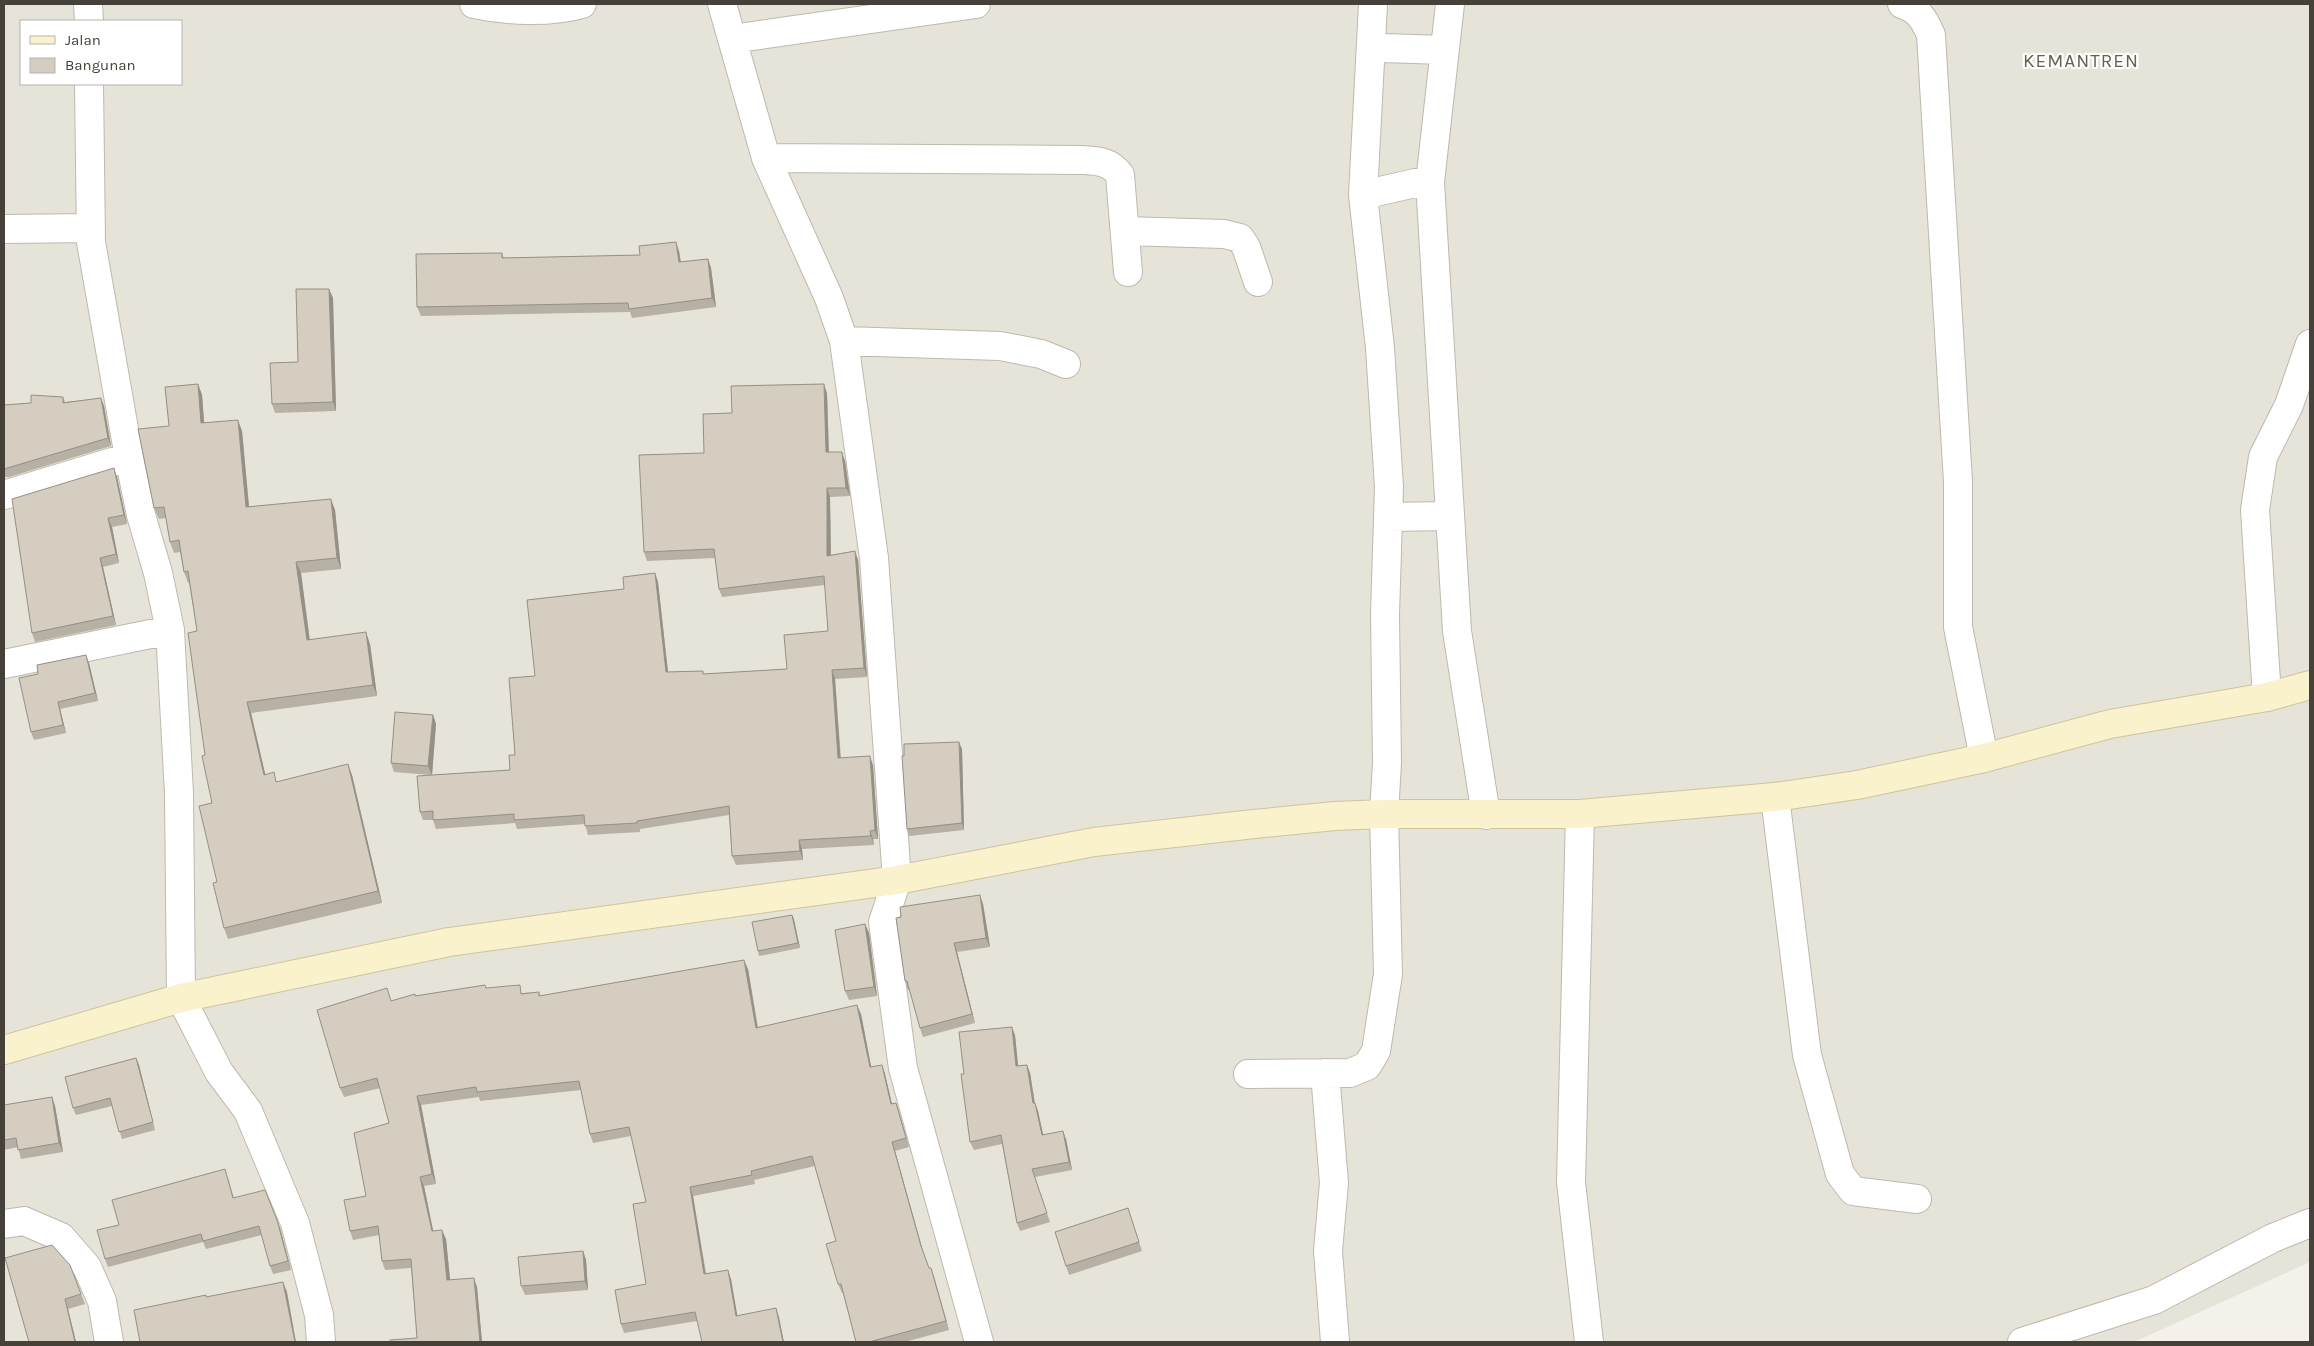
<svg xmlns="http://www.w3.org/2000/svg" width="2314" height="1346" font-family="Karla,sans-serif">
  <rect width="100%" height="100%" fill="#f3f1e9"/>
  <path fill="#e6e3d8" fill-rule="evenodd" d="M 4,4 L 2310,4 L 2310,1262 L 2134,1342 L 4,1342 ZM 21,21 L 181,21 L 181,84 L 21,84 Z"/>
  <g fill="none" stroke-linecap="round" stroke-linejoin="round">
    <g stroke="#beb9ac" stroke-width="30">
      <path id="street" d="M 88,4 L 89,21
        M 474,4 C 507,11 550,13 582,4
        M 722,4 L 766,158 L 829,298 L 844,341 L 874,558 L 897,880 L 883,922 L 903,1068 L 979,1342
        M 1450,4 L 1430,182 L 1457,631 L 1486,815
        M 1902,4 C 1919,10 1924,19 1931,35 L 1958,482 L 1958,627 L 1984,758
        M 732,39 L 976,4
        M 1372,45 L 1384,48 L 1443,50
        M 89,84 L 91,242 L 129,457 L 141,515 L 158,573 L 170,630 L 179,793 L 181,998 L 219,1072 L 248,1111 L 295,1223 L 319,1315 L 321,1342
        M 766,158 L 1082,160 C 1098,161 1110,161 1120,175 L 1128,272
        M 1363,195 L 1415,183 L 1430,182
        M 4,229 L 91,228
        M 1125,231 L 1224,234 L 1240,238 L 1246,247 L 1258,282
        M 844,341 L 1000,346 L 1041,354 L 1066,364
        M 4,495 L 129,457
        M 1389,517 L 1449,516
        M 4,664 L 170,630
        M 2267,697 L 2255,510 L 2263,457 L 2289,405 L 2310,344
        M 1775,797 L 1807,1055 L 1840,1174 L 1853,1191 L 1917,1199
        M 1580,814 L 1571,1182 L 1589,1342
        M 1325,1073 L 1334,1183 L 1328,1251 L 1335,1342
        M 1248,1074 L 1350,1073 L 1367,1066 L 1376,1051 L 1388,974 L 1384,814 L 1387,763 L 1385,615 L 1389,487 L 1380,348 L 1363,195 L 1373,4
        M 4,1224 L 24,1221 L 61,1237 L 87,1267 L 102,1301 L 109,1342
        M 2022,1342 L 2154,1300 L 2273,1238 L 2310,1223"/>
    </g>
    <g stroke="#cec59d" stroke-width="30">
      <path id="secondary" d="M 4,1050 L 181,998 L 449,942 L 897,880 L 1094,842 L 1254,824 L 1335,816 L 1384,814 L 1580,814 L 1775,797 L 1857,785 L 1984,758 L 2110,724 L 2267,697 L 2310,685"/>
    </g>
    <use href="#street" stroke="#fff" stroke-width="28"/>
    <use href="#secondary" stroke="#faf2cc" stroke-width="28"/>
  </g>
  <path fill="#b6b0a5" d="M 679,251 L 681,262 L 708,259 L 711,268 L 716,307 L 632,318 L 630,312 L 421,316 L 417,307 L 502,253 L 504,258 L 640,255 Z
    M 329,289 L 333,298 L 336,411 L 275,413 L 272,404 L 298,362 Z
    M 198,384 L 202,395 L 204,423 L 242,431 L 249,506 L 335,510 L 341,569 L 301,573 L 310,640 L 370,644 L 377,696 L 251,713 L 265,774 L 277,782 L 352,775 L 382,903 L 228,939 L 224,928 L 217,882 L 212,803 L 205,755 L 197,631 L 189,583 L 188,583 L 184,572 L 180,552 L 174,553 L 170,542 L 166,518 L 159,519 L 154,508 L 169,426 Z
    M 827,393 L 829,452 L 845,461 L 850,496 L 830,497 L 831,555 L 855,551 L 858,560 L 867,677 L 835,679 L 841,758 L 873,765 L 878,839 L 873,839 L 874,845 L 802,849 L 803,860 L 736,865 L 732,856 L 729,815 L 640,829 L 640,832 L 588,835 L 585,824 L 517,829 L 515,823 L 436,829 L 433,820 L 423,820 L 420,812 L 431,775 L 394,772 L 391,763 L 433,715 L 436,724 L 432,775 L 510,770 L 515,755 L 535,676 L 624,589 L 655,573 L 658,582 L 668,672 L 703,671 L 704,674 L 787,669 L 828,631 L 825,585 L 722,597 L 719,589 L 715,558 L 647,561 L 644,552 L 704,453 L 732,413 Z
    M 63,397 L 65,402 L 101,398 L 104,406 L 111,446 L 9,477 L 4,477 L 4,405 L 31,403 Z
    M 117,477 L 127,524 L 112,527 L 119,563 L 103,567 L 116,625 L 35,642 L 32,633 Z
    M 89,663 L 98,701 L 60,709 L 66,733 L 34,740 L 31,732 Z
    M 962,749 L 964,830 L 909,836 L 907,829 Z
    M 983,904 L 990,947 L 957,952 L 975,1023 L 923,1037 L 920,1028 L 910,990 L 908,990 L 905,981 Z
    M 792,915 L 800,948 L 759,956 L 758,951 Z
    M 865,924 L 869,933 L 877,996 L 849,1000 L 845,991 Z
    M 748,969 L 758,1027 L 861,1014 L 871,1067 L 882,1065 L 885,1074 L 892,1104 L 896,1103 L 899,1112 L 909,1147 L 895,1151 L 924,1255 L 929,1268 L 931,1268 L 934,1277 L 949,1330 L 905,1342 L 856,1342 L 843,1293 L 842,1293 L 838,1284 L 836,1241 L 815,1166 L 754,1180 L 755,1184 L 693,1196 L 706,1273 L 731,1279 L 737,1316 L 779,1317 L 697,1321 L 624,1333 L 621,1324 L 646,1284 L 646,1202 L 631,1136 L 593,1143 L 590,1134 L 581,1090 L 480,1101 L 479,1097 L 421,1105 L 436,1184 L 424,1186 L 433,1231 L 446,1239 L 450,1280 L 477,1287 L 482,1342 L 390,1342 L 417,1338 L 411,1268 L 385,1270 L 382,1261 L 379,1235 L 353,1240 L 350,1231 L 366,1196 L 389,1123 L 380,1088 L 344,1097 L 340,1088 L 392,1001 L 415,996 L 486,988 L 523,993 L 539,992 L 540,996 Z
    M 1015,1035 L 1018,1066 L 1027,1065 L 1030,1073 L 1035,1103 L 1038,1111 L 1043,1135 L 1066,1139 L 1072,1170 L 1035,1177 L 1050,1222 L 1020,1231 L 1017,1223 L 1002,1144 L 974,1150 L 970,1142 L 964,1074 Z
    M 136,1058 L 139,1065 L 155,1130 L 122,1139 L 112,1106 L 76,1115 L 73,1108 Z
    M 52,1097 L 55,1106 L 63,1152 L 21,1159 L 18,1147 L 4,1150 L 4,1105 Z
    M 228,1178 L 234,1198 L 280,1228 L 291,1270 L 273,1274 L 270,1266 L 262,1235 L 206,1249 L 203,1242 L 108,1267 L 105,1259 L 119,1225 Z
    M 1128,1208 L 1142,1251 L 1069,1275 L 1066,1266 Z
    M 583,1251 L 586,1260 L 588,1290 L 525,1295 L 521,1286 Z
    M 70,1265 L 85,1304 L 68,1309 L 76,1342 L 29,1342 Z"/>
  <path fill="#949086" d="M 676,242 L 679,251 L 682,271 L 679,262 Z
    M 708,259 L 711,268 L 716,307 L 712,298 Z
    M 329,289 L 333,298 L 336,411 L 333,402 Z
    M 198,384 L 202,395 L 205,434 L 201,423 Z
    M 824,384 L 827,393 L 829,461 L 826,452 Z
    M 101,398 L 104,406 L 111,446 L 108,438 Z
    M 238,420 L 242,431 L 250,518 L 246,507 Z
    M 842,452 L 845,461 L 850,496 L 846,488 Z
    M 114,468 L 117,477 L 127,524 L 124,515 Z
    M 827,488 L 830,497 L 831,565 L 827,556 Z
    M 331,499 L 335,510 L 341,569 L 337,558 Z
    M 108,518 L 112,527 L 119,563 L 116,554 Z
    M 855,551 L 858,560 L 867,677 L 864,668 Z
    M 100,558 L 103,567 L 116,625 L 113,616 Z
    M 296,562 L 301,573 L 311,652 L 307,640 Z
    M 655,573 L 658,582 L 669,681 L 666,672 Z
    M 366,632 L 370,644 L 377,696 L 373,685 Z
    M 86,655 L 89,663 L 98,701 L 95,693 Z
    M 832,670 L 835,679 L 841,767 L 838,758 Z
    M 58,702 L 60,709 L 66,733 L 63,725 Z
    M 247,702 L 251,713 L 268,786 L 264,775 Z
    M 433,715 L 436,724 L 432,775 L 428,766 Z
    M 959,742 L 962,749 L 964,830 L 962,823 Z
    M 870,756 L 873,765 L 878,839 L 875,830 Z
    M 348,764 L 352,775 L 382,903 L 378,891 Z
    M 870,831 L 873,839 L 874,845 L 871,836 Z
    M 799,840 L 802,849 L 803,860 L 800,851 Z
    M 980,895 L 983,904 L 990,947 L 986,938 Z
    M 792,915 L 794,919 L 800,948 L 798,943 Z
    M 865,924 L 869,933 L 877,996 L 874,987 Z
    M 954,943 L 957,952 L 975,1023 L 972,1014 Z
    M 744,960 L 748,969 L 759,1037 L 756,1028 Z
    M 857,1005 L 861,1014 L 873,1076 L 870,1067 Z
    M 1012,1027 L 1015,1035 L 1019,1075 L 1016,1066 Z
    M 136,1058 L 139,1065 L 155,1130 L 153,1122 Z
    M 882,1065 L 885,1074 L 894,1113 L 891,1104 Z
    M 1027,1065 L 1030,1073 L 1036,1112 L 1033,1103 Z
    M 417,1096 L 421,1105 L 436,1184 L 432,1174 Z
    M 52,1097 L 55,1106 L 63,1152 L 59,1143 Z
    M 896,1103 L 899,1112 L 909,1147 L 906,1138 Z
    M 1035,1103 L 1038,1111 L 1045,1143 L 1042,1135 Z
    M 1063,1131 L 1066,1139 L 1072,1170 L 1069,1162 Z
    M 892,1142 L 895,1151 L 924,1255 L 921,1246 Z
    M 420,1177 L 424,1186 L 435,1240 L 432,1231 Z
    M 690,1187 L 693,1196 L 707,1283 L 704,1274 Z
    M 277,1220 L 280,1228 L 291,1270 L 288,1261 Z
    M 442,1230 L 446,1239 L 451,1289 L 447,1280 Z
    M 583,1251 L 586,1260 L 588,1290 L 585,1281 Z
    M 931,1268 L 934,1277 L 949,1330 L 946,1321 Z
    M 728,1270 L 731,1279 L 739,1325 L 736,1316 Z
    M 474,1278 L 477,1287 L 482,1342 L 480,1342 Z
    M 283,1282 L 287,1292 L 296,1342 L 295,1342 Z
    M 65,1299 L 68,1309 L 76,1342 L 75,1342 Z
    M 776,1308 L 779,1317 L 784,1342 L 783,1342 Z"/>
  <path fill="#d4cdc0" stroke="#949086" d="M 676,242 L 679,262 L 708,259 L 712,298 L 629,309 L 628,303 L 417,307 L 416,254 L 502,253 L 502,258 L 640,255 L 639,246 Z
    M 296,289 L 329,289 L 333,402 L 272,404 L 270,363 L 298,362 Z
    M 198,384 L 201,423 L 238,420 L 246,507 L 331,499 L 337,558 L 296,562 L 307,640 L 366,632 L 373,685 L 247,702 L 264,775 L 274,772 L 276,782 L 348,764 L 378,891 L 224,928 L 213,883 L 217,882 L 199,806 L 212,803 L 202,756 L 205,755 L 188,633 L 197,631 L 188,571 L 184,572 L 179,540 L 170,542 L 164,507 L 154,508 L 138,429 L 169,426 L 165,387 Z
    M 824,384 L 826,452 L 842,452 L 846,488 L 827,488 L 827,556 L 855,551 L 864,668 L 832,670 L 838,758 L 870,756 L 875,830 L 870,831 L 871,836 L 799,840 L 800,851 L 732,856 L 729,806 L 637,821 L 637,823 L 585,826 L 584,815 L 514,820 L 514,814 L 433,820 L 433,811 L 420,812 L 417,776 L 510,770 L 509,755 L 515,755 L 509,678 L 535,676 L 527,600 L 624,589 L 623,577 L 655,573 L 666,672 L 703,671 L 703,674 L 787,669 L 784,635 L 828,631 L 824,576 L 719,589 L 714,549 L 644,552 L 639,455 L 704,453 L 703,414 L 732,413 L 731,386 Z
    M 31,395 L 63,397 L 63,403 L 101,398 L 108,438 L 4,469 L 4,405 L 31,403 Z
    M 114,468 L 124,515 L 108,518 L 116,554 L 100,558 L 113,616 L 32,633 L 12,499 Z
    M 86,655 L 95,693 L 58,702 L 63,725 L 31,732 L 19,678 L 38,674 L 37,665 Z
    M 395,712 L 433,715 L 428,766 L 391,763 Z
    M 959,742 L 962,823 L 907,829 L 902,756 L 904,756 L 904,744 Z
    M 980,895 L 986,938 L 954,943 L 972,1014 L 920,1028 L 907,981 L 905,981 L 896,918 L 901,917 L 900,907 Z
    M 792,915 L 798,943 L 758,951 L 752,922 Z
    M 865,924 L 874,987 L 845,991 L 835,930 Z
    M 744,960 L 756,1028 L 857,1005 L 870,1067 L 882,1065 L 891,1104 L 896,1103 L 906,1138 L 892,1142 L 921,1246 L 929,1268 L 931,1268 L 946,1321 L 869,1342 L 856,1342 L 841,1284 L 838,1284 L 826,1244 L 836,1241 L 812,1156 L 751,1171 L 752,1175 L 690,1187 L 704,1274 L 728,1270 L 736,1316 L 776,1308 L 783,1342 L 702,1342 L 695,1312 L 621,1324 L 615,1290 L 646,1284 L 633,1204 L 646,1202 L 629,1127 L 590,1134 L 579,1081 L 477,1092 L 476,1087 L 417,1096 L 432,1174 L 420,1177 L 432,1231 L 442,1230 L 447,1280 L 474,1278 L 480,1342 L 390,1342 L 390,1340 L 417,1338 L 411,1259 L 382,1261 L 378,1226 L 350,1231 L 344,1200 L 366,1196 L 354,1133 L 389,1123 L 377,1078 L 340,1088 L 317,1010 L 387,988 L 391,1001 L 415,994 L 415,996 L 485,985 L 486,988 L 520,985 L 521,994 L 539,992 L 539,996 Z
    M 1012,1027 L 1016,1066 L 1027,1065 L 1033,1103 L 1035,1103 L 1042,1135 L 1063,1131 L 1069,1162 L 1032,1169 L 1047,1213 L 1017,1223 L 1001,1135 L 970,1142 L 961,1074 L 964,1074 L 959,1032 Z
    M 136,1058 L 153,1122 L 119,1132 L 110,1098 L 73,1108 L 65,1077 Z
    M 52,1097 L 59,1143 L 18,1150 L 16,1138 L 4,1140 L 4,1105 Z
    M 225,1169 L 233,1198 L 265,1190 L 277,1220 L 288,1261 L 270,1266 L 259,1226 L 203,1241 L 201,1234 L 105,1259 L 97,1230 L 119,1225 L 112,1200 Z
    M 1128,1208 L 1139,1242 L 1066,1266 L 1055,1232 Z
    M 52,1245 L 70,1265 L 81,1294 L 65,1299 L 75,1342 L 29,1342 L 5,1258 Z
    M 583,1251 L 585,1281 L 521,1286 L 518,1257 Z
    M 283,1282 L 295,1342 L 138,1342 L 140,1342 L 134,1310 L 206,1295 L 206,1297 Z"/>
  <g text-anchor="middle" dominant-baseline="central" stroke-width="4.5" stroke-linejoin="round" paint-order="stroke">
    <g font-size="19" letter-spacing="1" fill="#686050" stroke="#fff">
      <text x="2081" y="61">KEMANTREN</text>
    </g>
  </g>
  <rect width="2314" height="1346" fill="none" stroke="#464138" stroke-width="10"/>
  <rect x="20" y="20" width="162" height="65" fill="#ffffff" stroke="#b5b3af"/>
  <rect x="30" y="36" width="25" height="8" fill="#faf2cc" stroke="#b5b3af"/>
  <text x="65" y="45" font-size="15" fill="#464138">Jalan</text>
  <rect x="30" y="58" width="25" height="15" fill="#d4cdc0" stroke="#b5b3af"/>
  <text x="65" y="70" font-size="15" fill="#464138">Bangunan</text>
</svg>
